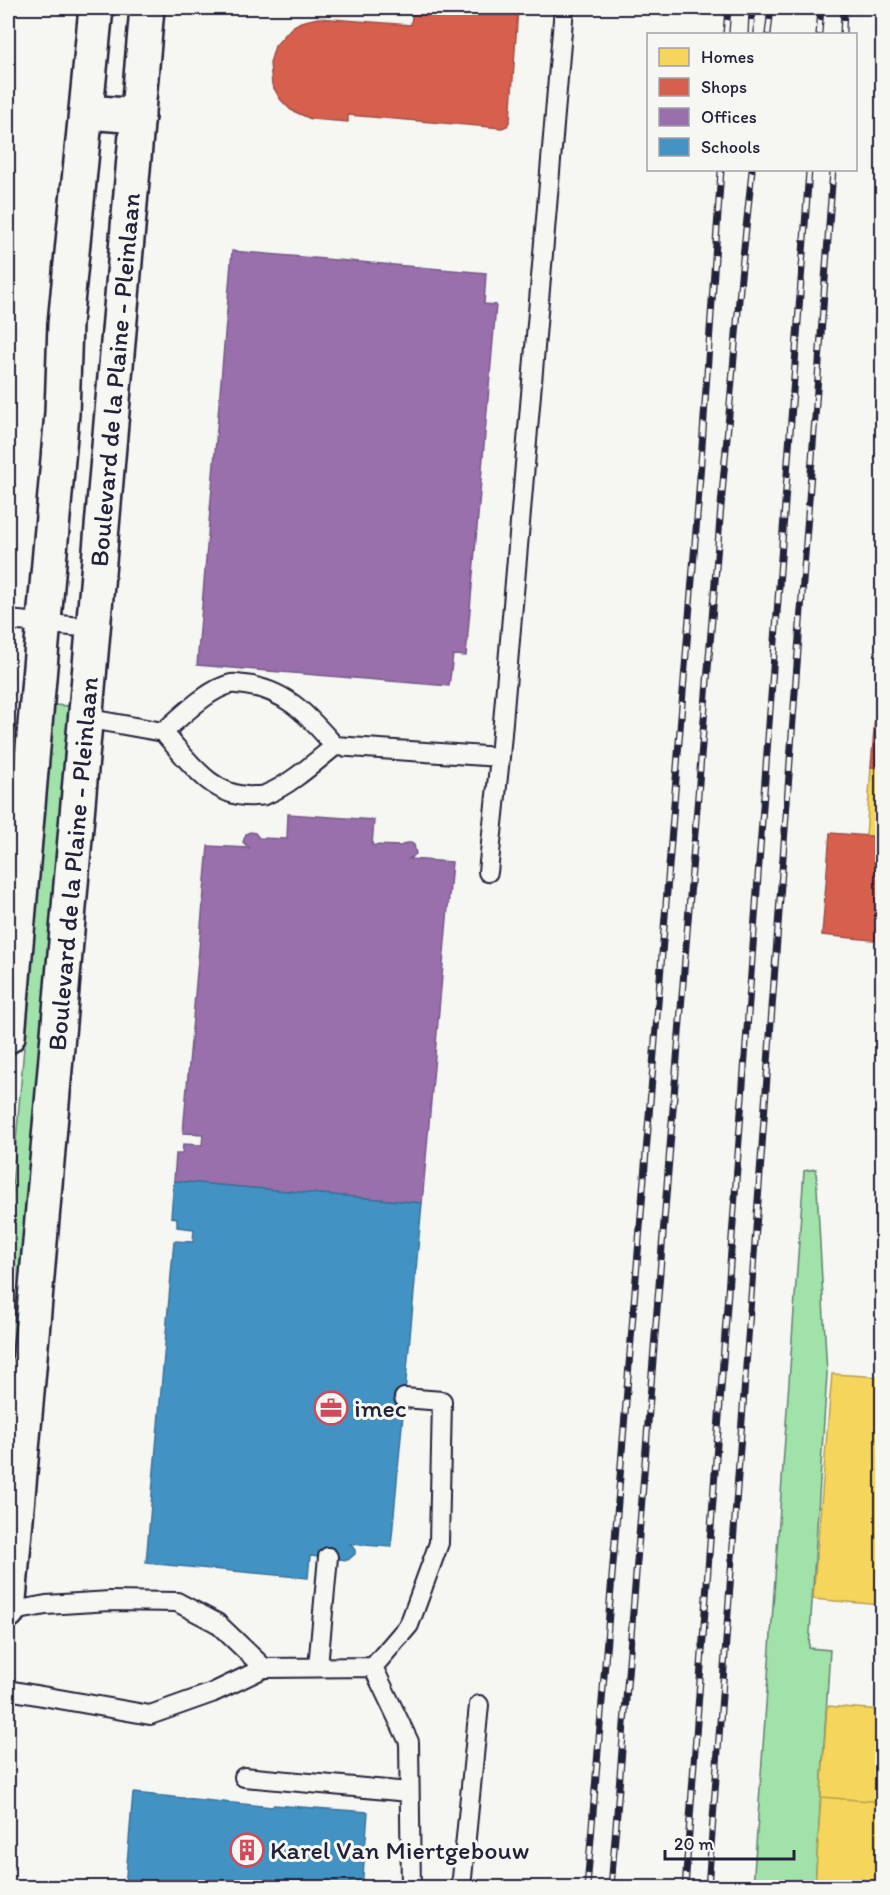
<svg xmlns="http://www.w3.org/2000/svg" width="890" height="1895" font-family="Itim,sans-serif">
  <rect width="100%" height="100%" fill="#f6f6f2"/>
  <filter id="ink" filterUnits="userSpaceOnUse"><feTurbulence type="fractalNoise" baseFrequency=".0167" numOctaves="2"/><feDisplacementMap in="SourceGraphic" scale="12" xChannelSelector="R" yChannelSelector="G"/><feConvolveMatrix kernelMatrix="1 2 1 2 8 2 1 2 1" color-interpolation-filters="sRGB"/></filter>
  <g filter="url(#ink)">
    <path fill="#a1e1aa" stroke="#628272" stroke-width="1.5" d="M 53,705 L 70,706 L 8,1422 L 8,1236 Z
      M 816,1169 L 827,1374 L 809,1648 L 830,1650 L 815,1887 L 753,1887 L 804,1171 Z"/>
    <path fill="#f6d55c" stroke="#b69f52" stroke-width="1.5" d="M 871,767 L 882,768 L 882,837 L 866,836 Z
      M 832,1374 L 882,1377 L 882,1605 L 813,1599 Z
      M 827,1706 L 882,1710 L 882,1802 L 821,1797 Z
      M 821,1797 L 882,1802 L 882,1888 L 815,1888 Z"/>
    <path fill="#d6604d" stroke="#a04d48" stroke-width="1.5" d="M 413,8 L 518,8 L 510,120 L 507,126 L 502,128 L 348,115 L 348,122 L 311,119 L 291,110 L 281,100 L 272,85 L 270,63 L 275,46 L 292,27 L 301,22 L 318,18 L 411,25 Z
      M 877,694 L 882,695 L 882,768 L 871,767 Z
      M 830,833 L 882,837 L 882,941 L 822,935 Z"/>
    <path fill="#9970ab" stroke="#755989" stroke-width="1.5" d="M 232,251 L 486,273 L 484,304 L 496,305 L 466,656 L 453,655 L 449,686 L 197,665 Z
      M 288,814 L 374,820 L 372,845 L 401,846 L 406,843 L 411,843 L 414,845 L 416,854 L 409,859 L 452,862 L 422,1203 L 174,1181 L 176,1154 L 182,1154 L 183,1144 L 202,1145 L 203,1134 L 183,1133 L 208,846 L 249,848 L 243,842 L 246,834 L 250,832 L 255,833 L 259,838 L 287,839 Z"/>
    <path fill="#4393c3" stroke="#39719a" stroke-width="1.5" d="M 174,1181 L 422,1203 L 391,1547 L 350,1544 L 355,1550 L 355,1554 L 348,1560 L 310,1556 L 308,1578 L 146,1563 L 174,1241 L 193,1242 L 194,1229 L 177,1227 L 177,1218 L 171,1217 Z
      M 133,1793 L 272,1807 L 274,1805 L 368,1812 L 362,1888 L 125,1888 Z"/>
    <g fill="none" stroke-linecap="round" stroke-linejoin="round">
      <g stroke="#22223b" stroke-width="22">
        <path id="service" d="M 8,620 L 92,628
          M 85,718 L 163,732 C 181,717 208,689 231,684 C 235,683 241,685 245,685 C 287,690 308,716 335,746 L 500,757 L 564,8
          M 163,732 C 187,759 213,799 254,796 C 258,796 264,796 267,794 C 290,785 316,761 335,746
          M 488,872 L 500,757
          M 8,1612 L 46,1605 L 110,1601 L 177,1602 L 217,1623 L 264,1668
          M 318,1667 L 328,1557
          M 373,1667 L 409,1742 L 411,1888
          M 8,1690 L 150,1715 L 212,1693 L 264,1668 L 373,1667 L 409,1625 L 439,1543 L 442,1401 L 404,1398
          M 244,1777 L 409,1792
          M 461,1888 L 479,1705"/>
      </g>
      <g stroke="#22223b" stroke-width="38">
        <path id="minor" d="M 87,112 L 138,116"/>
      </g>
      <g stroke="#22223b" stroke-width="38">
        <g id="secondary">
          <path d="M 8,1036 L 62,413 L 65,324 L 96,8"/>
          <path id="s1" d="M 8,1611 L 147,8"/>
        </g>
      </g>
      <use href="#service" stroke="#f6f6f2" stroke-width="18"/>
      <use href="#minor" stroke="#f6f6f2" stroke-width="33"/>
      <use href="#secondary" stroke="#f6f6f2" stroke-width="33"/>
      <g stroke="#22223b" stroke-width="7">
        <path id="rail" d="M 726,34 L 728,8
          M 751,34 L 752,8
          M 768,34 L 771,8
          M 819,34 L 821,8
          M 843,34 L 844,8
          M 587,1888 L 698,505 L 721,170
          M 611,1888 L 721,506 L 741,277 L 752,170
          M 685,1888 L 809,170
          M 708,1888 L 833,170"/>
      </g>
      <use href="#rail" stroke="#f6f6f2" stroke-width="4.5" stroke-dasharray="14" stroke-linecap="butt"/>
    </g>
  </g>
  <defs>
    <g id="office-ring" transform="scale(1.725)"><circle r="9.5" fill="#f6f6f2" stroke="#d1495b" stroke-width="1.5"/><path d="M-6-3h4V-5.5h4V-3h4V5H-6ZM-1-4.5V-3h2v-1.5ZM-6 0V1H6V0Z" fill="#d1495b"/></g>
    <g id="building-ring" transform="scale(1.725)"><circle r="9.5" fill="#f6f6f2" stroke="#d1495b" stroke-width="1.5"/><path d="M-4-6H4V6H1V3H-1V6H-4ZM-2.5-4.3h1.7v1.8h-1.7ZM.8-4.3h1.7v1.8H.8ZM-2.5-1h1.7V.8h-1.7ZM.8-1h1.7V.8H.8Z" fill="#d1495b"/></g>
  </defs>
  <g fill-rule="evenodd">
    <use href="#office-ring" x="331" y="1408"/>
    <use href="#building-ring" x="247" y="1850"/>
  </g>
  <g text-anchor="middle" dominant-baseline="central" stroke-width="6" stroke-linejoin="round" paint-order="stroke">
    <g font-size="26" fill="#22223b" stroke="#f6f6f2">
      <text stroke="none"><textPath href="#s1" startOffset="1236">Boulevard de la Plaine - Pleinlaan</textPath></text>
      <text stroke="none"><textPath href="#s1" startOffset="750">Boulevard de la Plaine - Pleinlaan</textPath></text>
    </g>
    <g font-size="26" fill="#22223b" stroke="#f6f6f2" text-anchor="start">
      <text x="354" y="1408">imec</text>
      <text x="270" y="1850">Karel Van Miertgebouw</text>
    </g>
  </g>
  <rect width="890" height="1895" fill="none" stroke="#f6f6f2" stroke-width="30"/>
  <rect x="15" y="15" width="860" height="1865" fill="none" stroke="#22223b" stroke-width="2" filter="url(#ink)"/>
  <rect x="647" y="33" width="210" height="138" fill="#f6f6f2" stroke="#a1a1a9" stroke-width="1.5"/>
  <rect x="659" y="48" width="30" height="18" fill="#f6d55c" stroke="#a1a1a9" stroke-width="1.5"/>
  <text x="701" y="63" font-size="18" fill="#22223b">Homes</text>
  <rect x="659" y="78" width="30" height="18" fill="#d6604d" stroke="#a1a1a9" stroke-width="1.5"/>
  <text x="701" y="93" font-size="18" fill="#22223b">Shops</text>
  <rect x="659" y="108" width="30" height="18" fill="#9970ab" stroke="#a1a1a9" stroke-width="1.5"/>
  <text x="701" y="123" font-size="18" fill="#22223b">Offices</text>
  <rect x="659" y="138" width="30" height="18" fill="#4393c3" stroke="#a1a1a9" stroke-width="1.5"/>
  <text x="701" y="153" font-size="18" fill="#22223b">Schools</text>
  <path d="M665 1850v9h129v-9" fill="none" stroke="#22223b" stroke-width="3"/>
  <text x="674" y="1850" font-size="18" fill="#22223b" stroke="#f6f6f2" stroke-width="4.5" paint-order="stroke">20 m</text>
</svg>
